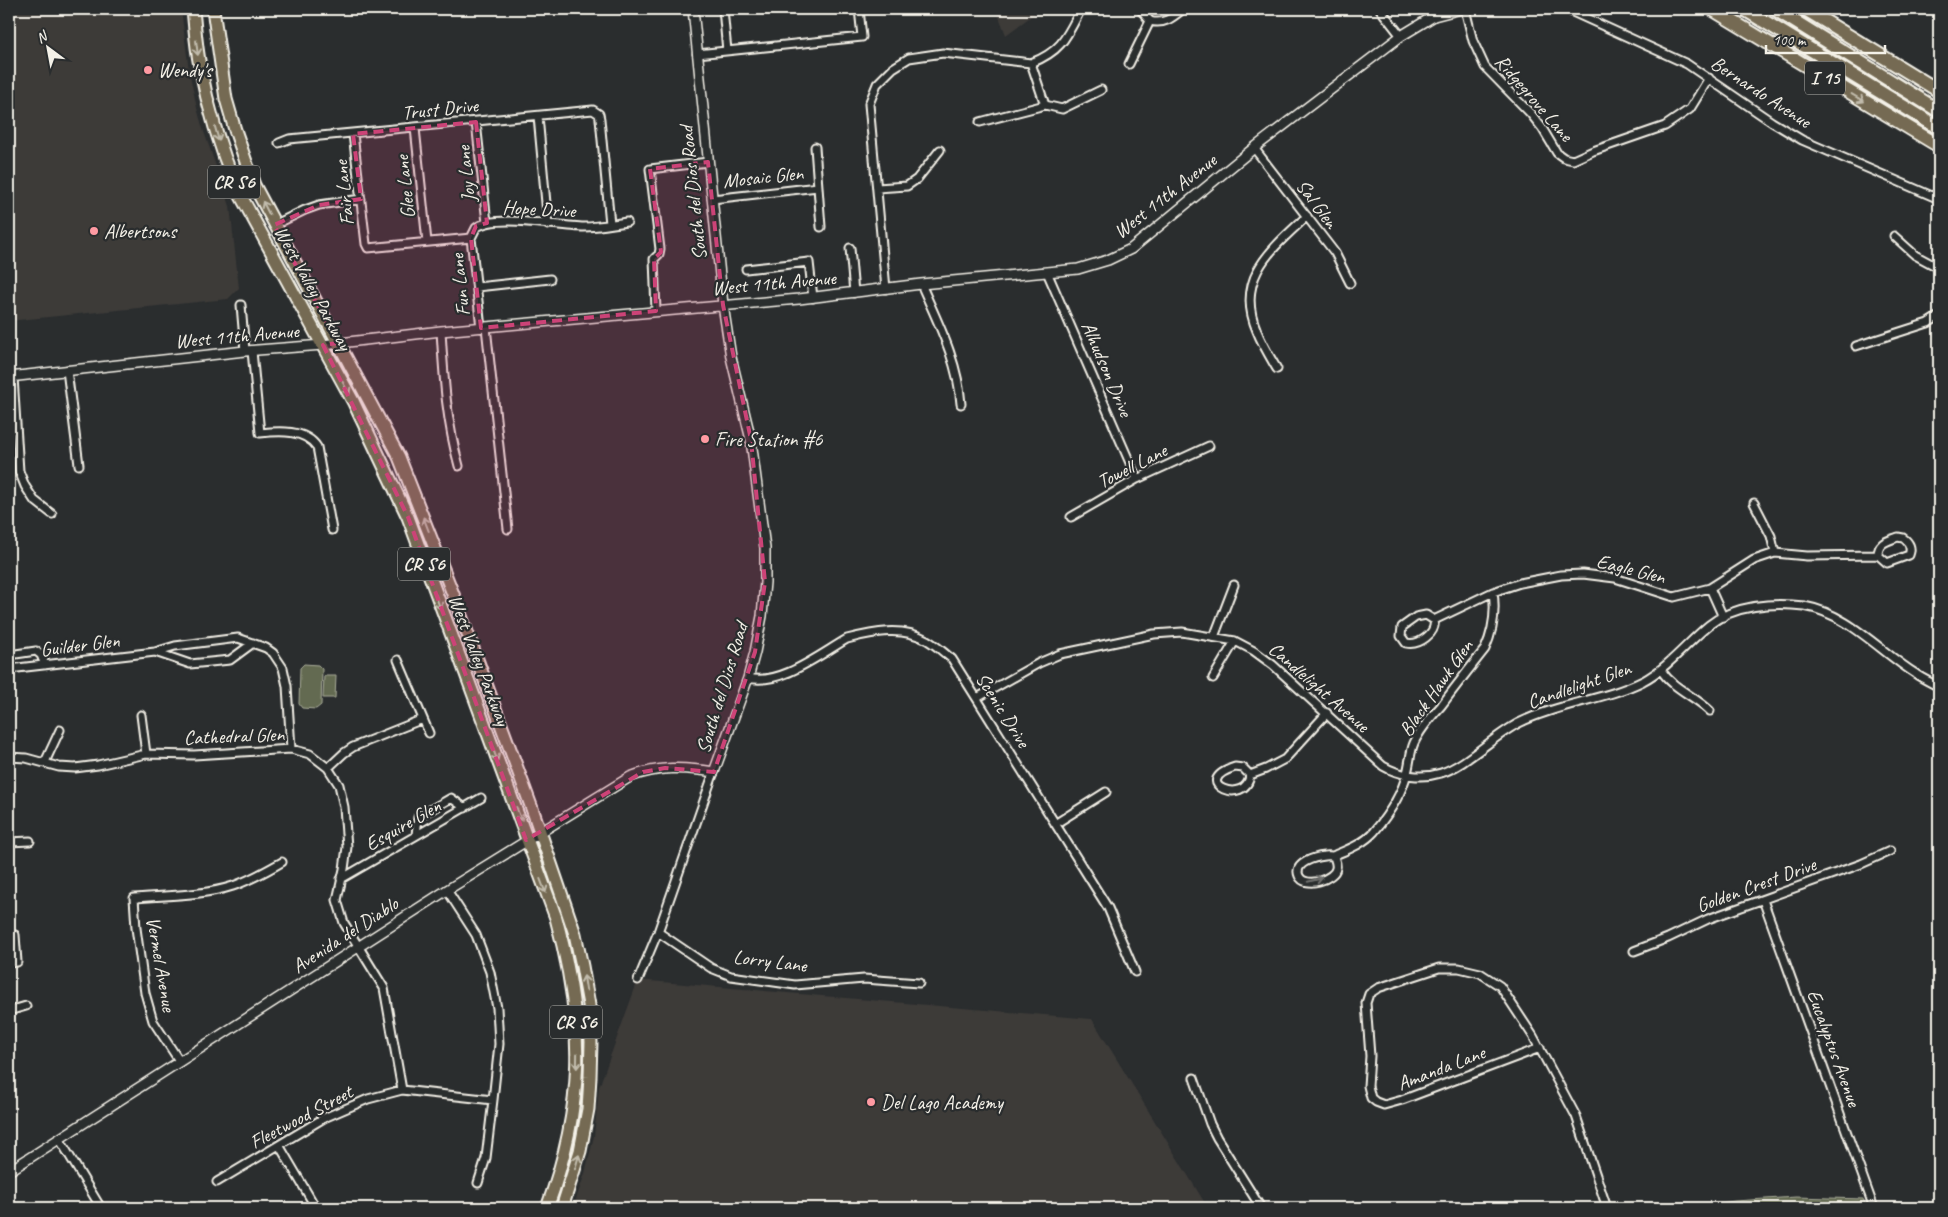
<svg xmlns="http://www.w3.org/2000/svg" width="1948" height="1217" font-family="Caveat,sans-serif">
  <rect width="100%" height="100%" fill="#2a2d2e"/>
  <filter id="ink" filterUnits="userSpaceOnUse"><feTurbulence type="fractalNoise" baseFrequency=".02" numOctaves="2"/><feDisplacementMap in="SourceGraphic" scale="10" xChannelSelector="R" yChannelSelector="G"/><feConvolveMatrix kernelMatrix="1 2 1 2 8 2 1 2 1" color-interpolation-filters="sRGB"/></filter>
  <g filter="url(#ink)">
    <path fill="#3c3a38" d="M 9,9 L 181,9 L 189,71 L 197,108 L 203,129 L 230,206 L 239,288 L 228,299 L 9,321 Z
      M 996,9 L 1041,9 L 1006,35 Z
      M 638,980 L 1092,1019 L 1208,1208 L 573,1208 L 585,1173 L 594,1136 L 599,1087 Z"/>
    <path fill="#636b51" stroke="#acae9c" d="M 304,664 L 318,665 L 322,669 L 321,705 L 316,709 L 302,708 L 299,704 L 300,668 Z
      M 324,676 L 336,676 L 335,698 L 323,698 Z
      M 1796,1197 L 1863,1199 L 1867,1208 L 1680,1208 L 1735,1201 Z"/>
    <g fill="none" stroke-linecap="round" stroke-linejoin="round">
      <g stroke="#f4f1e8" stroke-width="11">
        <path id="minor" d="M 723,9 L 727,51
          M 1380,9 L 1401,36
          M 1465,9 L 1473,41 L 1485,67 L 1531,114 L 1542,128 L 1557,153 L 1564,158 L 1573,160 L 1593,151 L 1665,126 L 1690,109 L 1709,78
          M 1566,9 L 1687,64 L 1772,122 L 1802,140 L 1939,199
          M 1150,21 C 1164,25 1172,18 1183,9
          M 697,54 L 862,37 L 859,9
          M 1129,64 L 1150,21 L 1140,9
          M 1045,105 L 1062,109 L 1101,90
          M 538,116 L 548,225
          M 476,122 L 487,223
          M 980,122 L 1045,105 L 1031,63
          M 415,128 L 427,242
          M 353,134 L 366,244 L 368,248 L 471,238 L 476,228 C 494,213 559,227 584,227 C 598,227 612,224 627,222
          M 279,143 L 289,139 L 593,110 L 599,114 L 600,119 L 610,224
          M 815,147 L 821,227
          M 1254,148 L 1335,253 L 1350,283
          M 877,188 L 907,186 L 917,179 L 940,150
          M 712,199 L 818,187
          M 274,225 L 305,210 L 319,205 L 361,199
          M 1894,236 L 1915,255 L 1939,268
          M 471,238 L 481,328
          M 850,248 L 854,293
          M 746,269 L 809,262 L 813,298
          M 1047,272 L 1137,479
          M 921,284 C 938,323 958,361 961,404
          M 477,287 L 550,279
          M 886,289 L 869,104 L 877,84 L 893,68 L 909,58 L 943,53 L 1031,63 C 1062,51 1067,36 1081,9
          M 241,305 L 245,351
          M 656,311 L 654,259 L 659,254 L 660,249 L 650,169 L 708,162
          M 486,327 L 508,529
          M 441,331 C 444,379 446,419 459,466
          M 1856,346 L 1928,323 L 1939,316
          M 252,351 L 260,433 C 279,431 305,429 317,447 L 332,530
          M 1277,369 C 1270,357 1262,344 1257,331 C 1234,278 1272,249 1307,216
          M 67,370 L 79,465
          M 13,377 L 19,471 L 25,486 L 34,500 L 52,514
          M 1754,503 L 1771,536 L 1775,553
          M 1071,517 L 1137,479 L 1209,446
          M 1898,537 L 1903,538 C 1909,542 1912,548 1909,555 L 1887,563 L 1878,555 C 1878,542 1888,541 1898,537 Z
          M 1710,588 L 1723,617
          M 1426,615 L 1434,620 C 1437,633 1419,646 1406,643 L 1401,636 L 1402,627 L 1416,617 Z
          M 1434,620 L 1493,592 L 1520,583 L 1561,575 L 1583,574 L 1615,578 L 1674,597 L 1710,588 L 1754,560 L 1775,553 L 1807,556 L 1878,555
          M 1214,637 L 1234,585
          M 155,652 L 190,664 L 230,660 L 253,643
          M 9,655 L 36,651 L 41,655 L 45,665
          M 398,660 L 429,733
          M 9,669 L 155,652 L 175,646 L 238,638 L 266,648 L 273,653 L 283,668 L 287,686 L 291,749
          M 1661,670 C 1673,689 1695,696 1710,711
          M 748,678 C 780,686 819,655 847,639 C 874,632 902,626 927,640 C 936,645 944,653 952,659 L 1108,908 L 1135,972
          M 1213,678 L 1235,641
          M 977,698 L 1039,663 L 1060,654 L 1154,634 L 1182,632 L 1235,641 L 1254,651 L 1273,665 L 1383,766 C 1400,776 1422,779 1441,773 C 1467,765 1495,734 1521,722 C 1560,703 1605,700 1643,681 C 1669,667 1687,643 1709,625 C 1734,605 1773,602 1804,606 C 1849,614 1879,651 1916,674 C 1923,679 1932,683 1939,687
          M 141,715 L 146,754
          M 9,757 L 26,758 L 59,767 L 75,768 L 98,765 L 146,754 L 194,755 L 291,749 L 310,754 L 328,768 L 339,785 L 344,807 L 347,847 L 344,869 L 337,900 L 344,923 L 384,988 L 402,1090
          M 45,762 L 60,730
          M 1235,767 L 1243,768 L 1250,775 C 1247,807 1187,783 1235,767 Z
          M 328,768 L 344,753 L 353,747 L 423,719
          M 1250,775 L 1266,769 L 1285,759 L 1327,713
          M 1055,824 L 1106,792
          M 416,835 L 418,817 L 451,798 L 465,808
          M 9,842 L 30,841
          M 1334,857 C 1335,860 1337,864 1336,868 C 1335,879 1305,889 1299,876 C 1293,863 1315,857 1325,856 C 1329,855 1332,857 1335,855 C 1349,849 1363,844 1374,832 C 1388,815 1402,794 1407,773 C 1410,763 1410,752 1414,743 C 1420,730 1431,717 1441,706 C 1455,687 1470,668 1485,649 C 1493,631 1496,612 1493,592
          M 341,879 L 481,798
          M 447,890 L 476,935 L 490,972 L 497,1008 L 499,1044 L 493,1100 L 486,1158 L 478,1183
          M 1763,900 L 1874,1208
          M 658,932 L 711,968 L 731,976 L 795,985 L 864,979 L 919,983
          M 1634,951 L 1668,938 L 1708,919 L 1861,864 L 1890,851
          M 9,963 L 17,962 L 15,935
          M 638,980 L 658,932 L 714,772
          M 9,1011 L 26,1006
          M 1540,1048 L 1402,1100 L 1384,1105 L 1376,1102 L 1371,1098 L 1368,1086 L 1370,1056 L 1366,1003 L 1369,994 L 1378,988 L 1439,968 L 1459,968 L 1480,973 L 1500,986 L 1533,1036 L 1576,1116 L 1607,1208
          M 180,1062 L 153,1021 L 145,993 L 136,928 L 134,898 C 166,895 202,896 233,886 C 251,880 266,871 282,862
          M 1194,1078 L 1210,1124 L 1217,1138 L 1261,1208
          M 60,1140 L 101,1208
          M 279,1145 L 316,1208
          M 217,1182 L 324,1118 L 368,1099 L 402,1090 L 493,1100"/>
      </g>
      <g stroke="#f4f1e8" stroke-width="12">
        <path id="tertiary" d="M 9,377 L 245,351 L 323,345 L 441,331 L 799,299 L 921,284 L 1078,269 L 1108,260 L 1131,249 L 1254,148 L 1401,36 L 1434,16 L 1461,9
          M 9,1171 L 447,890 L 630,777 C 658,766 685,767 714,772 L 748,678 L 755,652 L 762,616 L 765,582 L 765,548 L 751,440 L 731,357 L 723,305 L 693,9"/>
      </g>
      <g stroke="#f4f1e8" stroke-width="15">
        <path id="primary" d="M 193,9 C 195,28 196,47 200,66 C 208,108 220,148 236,187 L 354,403 L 408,517 L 556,918 C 585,1024 585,1105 547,1208
          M 213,9 L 226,99 L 235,130 L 254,185 L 399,457 L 453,594 L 534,814 L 575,934 L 582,966 L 589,1005 L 591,1042 L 590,1077 L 588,1109 L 580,1151 L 562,1208"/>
      </g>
      <g stroke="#f4f1e8" stroke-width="16">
        <path id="motorway" d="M 1712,9 L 1939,146
          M 1744,9 L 1939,128
          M 1775,9 L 1939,111
          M 1805,9 L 1939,91"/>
      </g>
      <use href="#minor" stroke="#2a2d2e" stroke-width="7"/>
      <use href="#tertiary" stroke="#2a2d2e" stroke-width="9"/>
      <use href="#primary" stroke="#746b52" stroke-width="11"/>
      <use href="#motorway" stroke="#746b52" stroke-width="12"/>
    </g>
    <defs><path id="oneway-shaft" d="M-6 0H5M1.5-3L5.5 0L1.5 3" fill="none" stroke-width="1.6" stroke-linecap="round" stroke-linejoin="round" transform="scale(1.25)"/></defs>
    <g stroke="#c1bbac">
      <use href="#oneway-shaft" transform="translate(197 48) rotate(83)"/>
      <use href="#oneway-shaft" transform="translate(1858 98) rotate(31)"/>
      <use href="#oneway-shaft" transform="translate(217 134) rotate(74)"/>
      <use href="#oneway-shaft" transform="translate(266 208) rotate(-117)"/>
      <use href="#oneway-shaft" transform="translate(346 388) rotate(61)"/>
      <use href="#oneway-shaft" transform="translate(426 524) rotate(-111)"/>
      <use href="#oneway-shaft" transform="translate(438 602) rotate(70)"/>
      <use href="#oneway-shaft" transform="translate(495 754) rotate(69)"/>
      <use href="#oneway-shaft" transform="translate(519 814) rotate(69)"/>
      <use href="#oneway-shaft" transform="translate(543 886) rotate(69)"/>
      <use href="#oneway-shaft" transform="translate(585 983) rotate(-99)"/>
      <use href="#oneway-shaft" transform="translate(577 1061) rotate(91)"/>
      <use href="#oneway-shaft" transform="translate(577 1162) rotate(-74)"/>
    </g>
    <use stroke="#71726f" href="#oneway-shaft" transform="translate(1315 880) rotate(-14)"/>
  </g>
  <path fill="#cc4377" fill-opacity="0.2" stroke="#cc4377" stroke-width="4" stroke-dasharray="10 6" stroke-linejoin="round" d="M 476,122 L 487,223 L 476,226 L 471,238 L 481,328 L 656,311 L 654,259 L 661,252 L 650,169 L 708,162 L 723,305 L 751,440 L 765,582 L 755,652 L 714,772 L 665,768 L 643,772 L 526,840 L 408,517 L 323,345 L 338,343 L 274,225 L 319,205 L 361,199 L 353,134 Z"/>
  <g fill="#ff9aa2" stroke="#2a2d2e" stroke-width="2">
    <circle cx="148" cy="70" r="5"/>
    <circle cx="94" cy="231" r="5"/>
    <circle cx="705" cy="439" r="5"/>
    <circle cx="871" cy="1102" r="5"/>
  </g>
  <g text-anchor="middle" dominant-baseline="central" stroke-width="4.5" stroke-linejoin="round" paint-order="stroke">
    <g fill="#2a2d2e" stroke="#b7b6b0" stroke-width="1">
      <rect x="1805" y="61.5" width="40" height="33" rx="4"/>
      <rect x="208" y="165.5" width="52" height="33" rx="4"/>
      <rect x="398" y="547.5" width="52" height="33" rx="4"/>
      <rect x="550" y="1005.5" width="52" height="33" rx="4"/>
    </g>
    <g font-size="19" font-weight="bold" fill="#f4f1e8">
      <text x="1825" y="78">I 15</text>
      <text x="234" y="182">CR S6</text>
      <text x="424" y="564">CR S6</text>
      <text x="576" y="1022">CR S6</text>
    </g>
    <g font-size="20" fill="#f4f1e8" stroke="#2a2d2e" text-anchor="start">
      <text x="158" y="70">Wendy's</text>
      <text x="104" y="231">Albertsons</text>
      <text x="715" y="439">Fire Station #6</text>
      <text x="881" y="1102">Del Lago Academy</text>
    </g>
    <g font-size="20" fill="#f4f1e8" stroke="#2a2d2e">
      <text transform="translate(1761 92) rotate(33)">Bernardo Avenue</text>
      <text transform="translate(1534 98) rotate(49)">Ridgegrove Lane</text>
      <text transform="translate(440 109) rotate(-6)">Trust Drive</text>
      <text transform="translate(466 174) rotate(-96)">Joy Lane</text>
      <text transform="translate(763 177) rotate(-6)">Mosaic Glen</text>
      <text transform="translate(405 187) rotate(-96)">Glee Lane</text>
      <text transform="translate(344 193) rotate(-96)">Fair Lane</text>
      <text transform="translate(693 193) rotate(-96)">South del Dios Road</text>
      <text transform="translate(1165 196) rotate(-38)">West 11th Avenue</text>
      <text transform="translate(1317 204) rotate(53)">Sal Glen</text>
      <text transform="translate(539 209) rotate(3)">Hope Drive</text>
      <text transform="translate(774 283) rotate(-5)">West 11th Avenue</text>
      <text transform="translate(460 285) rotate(-96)">Fun Lane</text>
      <text transform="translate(313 288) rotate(61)">West Valley Parkway</text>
      <text transform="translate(237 336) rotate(-5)">West 11th Avenue</text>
      <text transform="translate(1107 369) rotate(67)">Alhudson Drive</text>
      <text transform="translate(1132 466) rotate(-27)">Towell Lane</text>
      <text transform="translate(1631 569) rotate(14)">Eagle Glen</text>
      <text transform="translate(80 645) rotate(-7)">Guilder Glen</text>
      <text transform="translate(479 660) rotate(69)">West Valley Parkway</text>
      <text transform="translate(1579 685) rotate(-19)">Candlelight Glen</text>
      <text transform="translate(1319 687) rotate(41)">Candlelight Avenue</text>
      <text transform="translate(722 688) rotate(-73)">South del Dios Road</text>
      <text transform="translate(1436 688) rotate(-55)">Black Hawk Glen</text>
      <text transform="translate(1003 710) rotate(58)">Scenic Drive</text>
      <text transform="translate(234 736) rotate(-2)">Cathedral Glen</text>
      <text transform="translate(403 825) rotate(-30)">Esquire Glen</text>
      <text transform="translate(1756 885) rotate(-20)">Golden Crest Drive</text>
      <text transform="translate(345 935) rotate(-33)">Avenida del Diablo</text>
      <text transform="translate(770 961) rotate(7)">Lorry Lane</text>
      <text transform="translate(161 964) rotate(80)">Vermel Avenue</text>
      <text transform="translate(1834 1048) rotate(70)">Eucalyptus Avenue</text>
      <text transform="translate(1441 1068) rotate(-21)">Amanda Lane</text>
      <text transform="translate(301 1117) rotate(-28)">Fleetwood Street</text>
    </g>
  </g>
  <rect width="1948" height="1217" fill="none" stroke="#2a2d2e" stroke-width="30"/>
  <rect x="15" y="15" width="1918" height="1187" fill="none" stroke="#f4f1e8" stroke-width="2" filter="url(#ink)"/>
  <g transform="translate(48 48) rotate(328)" stroke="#2a2d2e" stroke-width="4" paint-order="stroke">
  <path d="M0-4L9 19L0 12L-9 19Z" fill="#f4f1e8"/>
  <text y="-8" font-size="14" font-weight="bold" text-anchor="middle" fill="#f4f1e8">N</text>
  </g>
  <path d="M1766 45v8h119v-8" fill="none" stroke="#f4f1e8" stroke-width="2.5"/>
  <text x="1773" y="45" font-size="15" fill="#f4f1e8" stroke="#2a2d2e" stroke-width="4" paint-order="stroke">100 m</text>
</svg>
